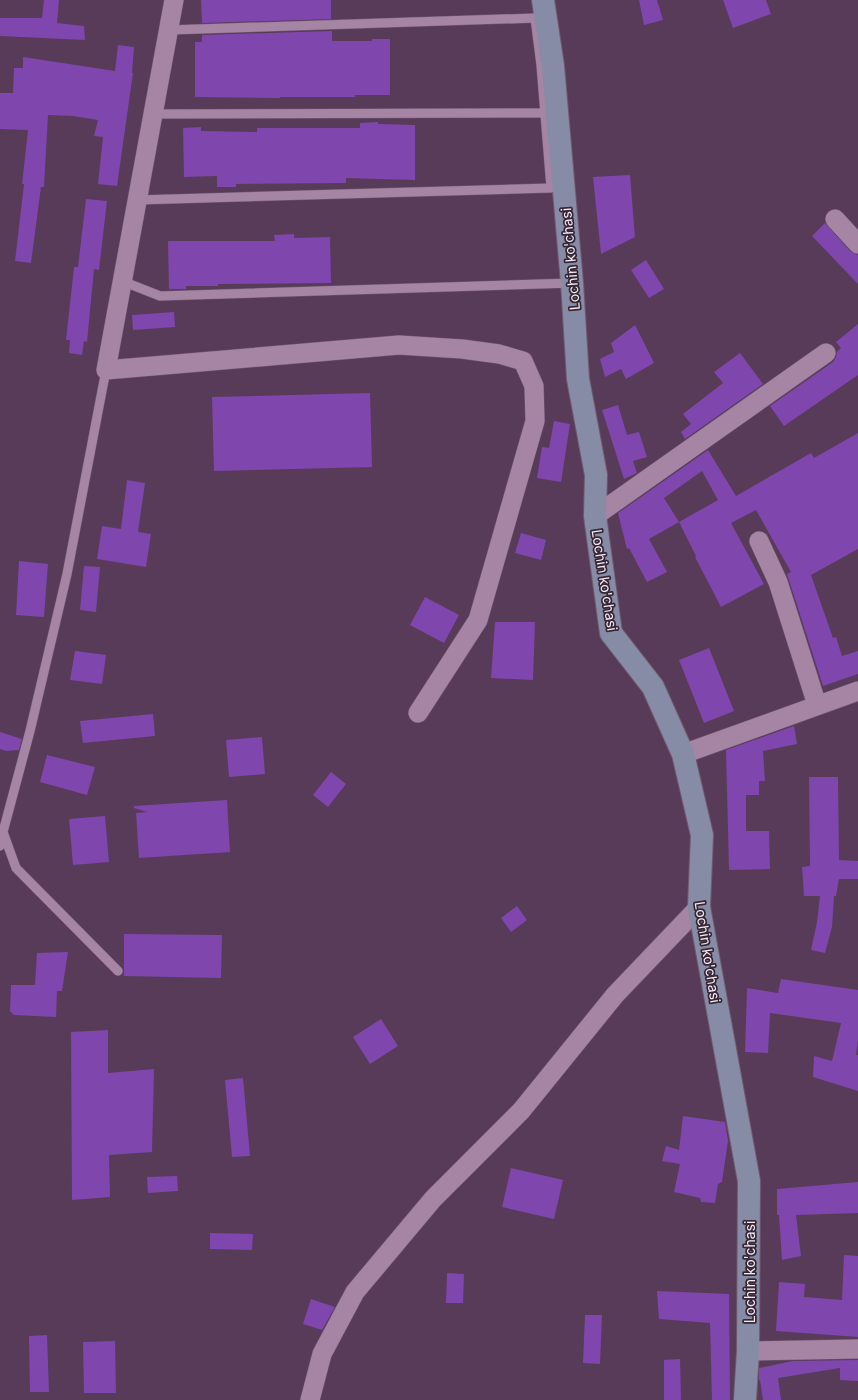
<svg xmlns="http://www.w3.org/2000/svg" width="858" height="1400" font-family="Inter,sans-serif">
  <rect width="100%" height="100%" fill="#583b58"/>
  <path fill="#7f46ad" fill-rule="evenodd" d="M 44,0 L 59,0 L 57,23 L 84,26 L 85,40 L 0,36 L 0,18 L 42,18 Z
    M 201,0 L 331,0 L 331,19 L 202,23 Z
    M 639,0 L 657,0 L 663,20 L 644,25 Z
    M 723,0 L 766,0 L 771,14 L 733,28 Z
    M 332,31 L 332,41 L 372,41 L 372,39 L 390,39 L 390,95 L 355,95 L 355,97 L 280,97 L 280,98 L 195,97 L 195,42 L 202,42 L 202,35 Z
    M 118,45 L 134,47 L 132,73 L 133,73 L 117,186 L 98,184 L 103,137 L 94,136 L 98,120 L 73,116 L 48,115 L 44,187 L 41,187 L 31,263 L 15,261 L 24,184 L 22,184 L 28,130 L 0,129 L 0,93 L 13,93 L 14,68 L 23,68 L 23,57 L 115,71 Z
    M 378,122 L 378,124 L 415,125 L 415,180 L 346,178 L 346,183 L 236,184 L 236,187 L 217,187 L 217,176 L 184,177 L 183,128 L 201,127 L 201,131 L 257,132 L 257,128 L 360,128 L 360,123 Z
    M 630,175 L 635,237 L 601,254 L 593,177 Z
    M 86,199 L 107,201 L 99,270 L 94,269 L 87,342 L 84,341 L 82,355 L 69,353 L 70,340 L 66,340 L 74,267 L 78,267 Z
    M 825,223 L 850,251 L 858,255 L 858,284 L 812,236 Z
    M 294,234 L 294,238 L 330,237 L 331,283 L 218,284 L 218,286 L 186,286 L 186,289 L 169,289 L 168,241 L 275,241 L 274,235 Z
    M 646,260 L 664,289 L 649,298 L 631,270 Z
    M 174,312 L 175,327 L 133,330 L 132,315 Z
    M 858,324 L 858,375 L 784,426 L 770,406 L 833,362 L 836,357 L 837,352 L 841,348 L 836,342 Z
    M 635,325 L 654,363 L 626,379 L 621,369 L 605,377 L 600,359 L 614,352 L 611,343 Z
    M 740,353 L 763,384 L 685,439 L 681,432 L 691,424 L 683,414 L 723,383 L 714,372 Z
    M 370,393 L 372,467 L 214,471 L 212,397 Z
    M 618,405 L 627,435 L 639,432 L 647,457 L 633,461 L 637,473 L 624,479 L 602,410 Z
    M 554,421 L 570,424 L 561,482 L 537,478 L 542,447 L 549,448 Z
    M 858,433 L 858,549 L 811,575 L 833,638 L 836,637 L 842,656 L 858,651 L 858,674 L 823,686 L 787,574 L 791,572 L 756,510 L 731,523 L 764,584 L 721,607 L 695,557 L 696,556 L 679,522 L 649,539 L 667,572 L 647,582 L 629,548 L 627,549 L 618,513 L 708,450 L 736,496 L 811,453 L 814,458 ZM 702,471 L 718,500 L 679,522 L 664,498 Z
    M 127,480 L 145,483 L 138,532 L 151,534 L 146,567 L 97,559 L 102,526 L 121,529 Z
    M 521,533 L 546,540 L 541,560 L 515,553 Z
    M 19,561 L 48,564 L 44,617 L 16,615 Z
    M 84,566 L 100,567 L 96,612 L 80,610 Z
    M 425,597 L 459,615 L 444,643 L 410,625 Z
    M 495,622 L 535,622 L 533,680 L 491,678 Z
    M 709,648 L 734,711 L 704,723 L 679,660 Z
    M 75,651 L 106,655 L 102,684 L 70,680 Z
    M 153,714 L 155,736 L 83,743 L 80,721 Z
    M 794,726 L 797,744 L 763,751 L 765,781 L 759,781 L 759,795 L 746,795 L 746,831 L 769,831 L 770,869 L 729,870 L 726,750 Z
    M 0,732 L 22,739 L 19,750 L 6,751 L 0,749 Z
    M 262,737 L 265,774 L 229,777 L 226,740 Z
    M 47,755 L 95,767 L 87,795 L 40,782 Z
    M 331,772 L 346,784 L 328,807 L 313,795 Z
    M 809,777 L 838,777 L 839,860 L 858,861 L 858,879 L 839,879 L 836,896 L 834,896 L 832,927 L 825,953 L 811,950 L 817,922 L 820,896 L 804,896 L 802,867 L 810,866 Z
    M 227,800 L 230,852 L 139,858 L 136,813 L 147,812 L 134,808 L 134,806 Z
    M 105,816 L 109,862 L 73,865 L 69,819 Z
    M 517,906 L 527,920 L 511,932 L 501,918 Z
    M 124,934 L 222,935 L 221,978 L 124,976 Z
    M 68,952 L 62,991 L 57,991 L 56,1017 L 14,1015 L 10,1011 L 11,985 L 35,985 L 37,953 Z
    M 781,979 L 858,990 L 858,1040 L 856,1055 L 858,1055 L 858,1091 L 813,1077 L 814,1056 L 832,1061 L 841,1023 L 770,1013 L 768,1053 L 745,1052 L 747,988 L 778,993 Z
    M 381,1019 L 398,1046 L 370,1064 L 353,1037 Z
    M 108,1030 L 108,1073 L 154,1069 L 152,1152 L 109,1155 L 110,1197 L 72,1200 L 71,1032 Z
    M 243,1078 L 250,1156 L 232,1157 L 225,1080 Z
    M 683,1116 L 725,1122 L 728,1141 L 722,1182 L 718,1184 L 715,1203 L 701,1202 L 700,1198 L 674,1192 L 680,1164 L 662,1161 L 666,1146 L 679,1150 Z
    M 511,1168 L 563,1180 L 554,1219 L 502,1207 Z
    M 177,1176 L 178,1191 L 148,1193 L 147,1177 Z
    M 858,1182 L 858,1213 L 796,1215 L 801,1256 L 782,1260 L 779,1215 L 777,1215 L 777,1189 Z
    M 210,1233 L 253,1234 L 252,1250 L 210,1249 Z
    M 844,1255 L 858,1256 L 858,1337 L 776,1331 L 779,1282 L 805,1284 L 804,1297 L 842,1300 Z
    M 447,1273 L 464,1274 L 463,1303 L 446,1303 Z
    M 657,1291 L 729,1294 L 730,1400 L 712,1400 L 710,1323 L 659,1319 Z
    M 311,1299 L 335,1307 L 322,1330 L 303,1324 Z
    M 585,1315 L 602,1315 L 600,1364 L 583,1363 Z
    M 47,1335 L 49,1392 L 30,1392 L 29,1336 Z
    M 115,1341 L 116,1393 L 84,1393 L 83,1342 Z
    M 680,1359 L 681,1400 L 664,1400 L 664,1360 Z
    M 858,1360 L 858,1381 L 840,1380 L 840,1368 L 778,1378 L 781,1400 L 763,1400 L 760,1380 L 759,1381 L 759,1368 L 793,1361 Z"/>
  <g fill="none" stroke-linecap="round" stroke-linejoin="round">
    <g stroke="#725972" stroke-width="10">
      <path id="lane" d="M 153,114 L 545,113
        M 137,200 L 551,188 L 541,65 L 535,18 L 168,30
        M 122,281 L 160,296 L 572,283
        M 106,370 L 67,574 L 30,731 L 3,832 L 16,868 L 118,971
        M 0,846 L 3,832"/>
    </g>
    <g stroke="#725972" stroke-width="20">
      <path id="street" d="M 174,0 L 106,370 L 399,345 L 462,349 L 499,354 L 523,361 L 534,386 L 535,421 L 478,620 L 418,713
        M 835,219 L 858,244
        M 595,516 L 826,353
        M 759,541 L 778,582 L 817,705
        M 683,754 L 858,691
        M 748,1351 L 858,1349
        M 310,1400 L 322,1354 L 355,1292 L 433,1199 L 521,1111 L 615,995 L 699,907"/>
    </g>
    <g stroke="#725972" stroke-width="24">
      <path id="secondary" d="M 543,0 L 553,66 L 572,283 L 578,379 L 596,475 L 595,516 L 611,633 L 653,687 L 683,754 L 702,835 L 699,907 L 749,1181 L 748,1351 L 745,1400"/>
    </g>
    <use href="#lane" stroke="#a584a4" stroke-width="9"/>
    <use href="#street" stroke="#a584a4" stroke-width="19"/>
    <use href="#secondary" stroke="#868ca6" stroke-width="22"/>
  </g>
  <g text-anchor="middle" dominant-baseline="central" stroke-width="3.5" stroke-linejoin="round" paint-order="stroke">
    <g font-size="14" fill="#fae8f9" stroke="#352835">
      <text transform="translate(570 259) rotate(-95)">Lochin ko'chasi</text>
      <text transform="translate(605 580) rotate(81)">Lochin ko'chasi</text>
      <text transform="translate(708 952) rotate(81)">Lochin ko'chasi</text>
      <text transform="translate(749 1272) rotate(-90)">Lochin ko'chasi</text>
    </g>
  </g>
</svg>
